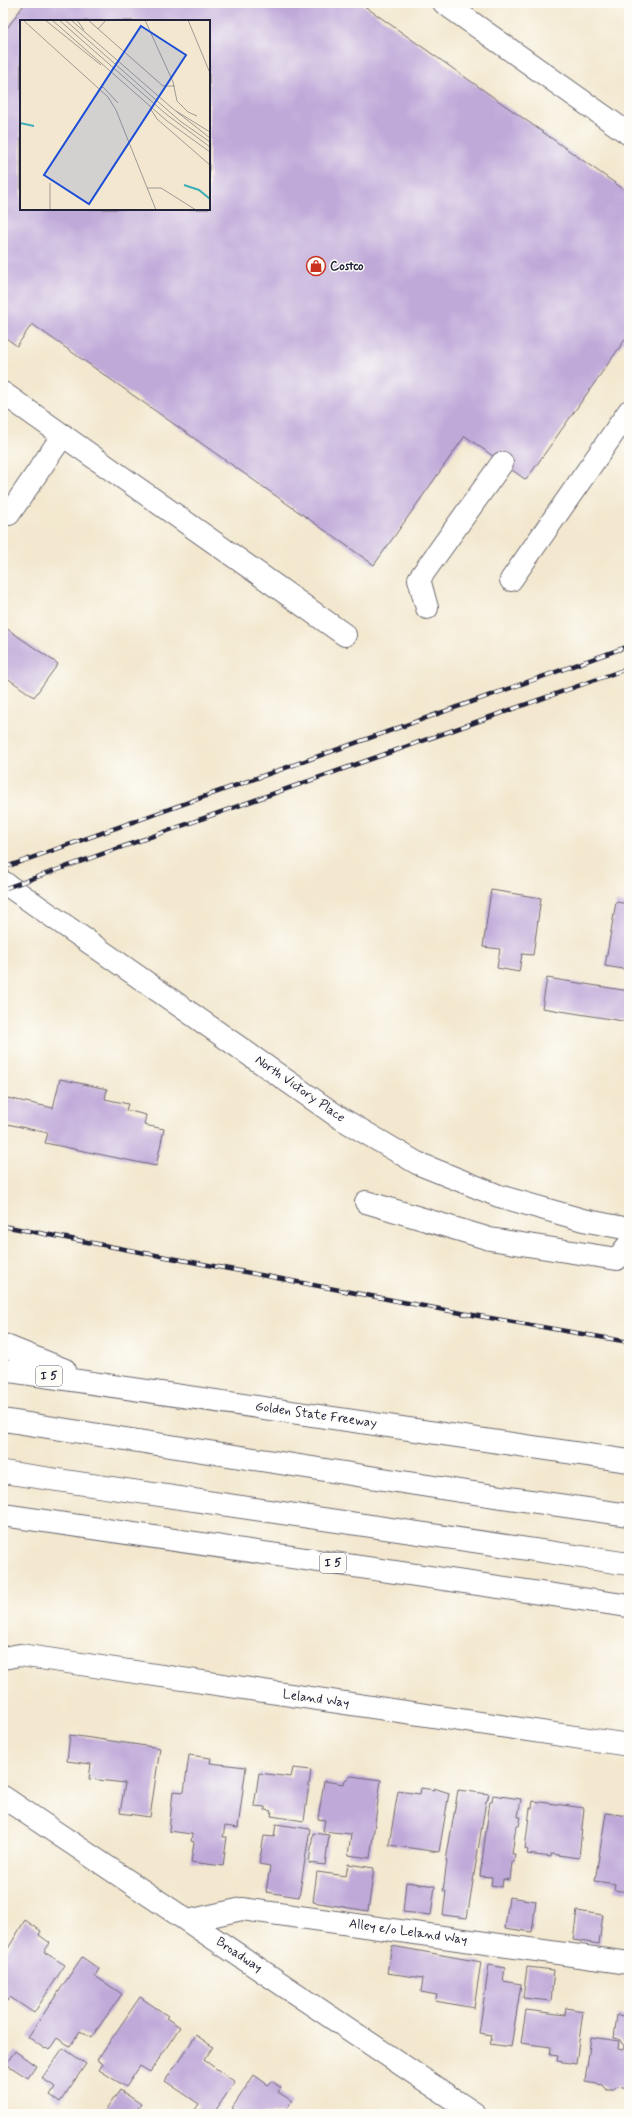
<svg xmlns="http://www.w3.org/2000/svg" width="632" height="2117" font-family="Mynerve,sans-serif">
  <rect width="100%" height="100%" fill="#fdfcf7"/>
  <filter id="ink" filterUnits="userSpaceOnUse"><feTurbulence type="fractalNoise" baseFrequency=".025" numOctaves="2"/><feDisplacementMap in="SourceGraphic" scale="8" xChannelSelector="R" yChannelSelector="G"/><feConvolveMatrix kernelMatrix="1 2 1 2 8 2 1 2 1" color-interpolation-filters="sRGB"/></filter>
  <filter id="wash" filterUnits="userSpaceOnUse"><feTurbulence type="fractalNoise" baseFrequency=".012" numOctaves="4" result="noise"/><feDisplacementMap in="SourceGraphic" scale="16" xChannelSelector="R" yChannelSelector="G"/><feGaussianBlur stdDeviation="0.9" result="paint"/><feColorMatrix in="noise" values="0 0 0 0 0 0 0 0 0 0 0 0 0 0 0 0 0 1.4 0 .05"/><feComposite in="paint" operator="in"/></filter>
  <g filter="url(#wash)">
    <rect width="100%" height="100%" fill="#f3e8cf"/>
    <g id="blocks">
      <path fill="#bfa9d9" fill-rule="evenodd" d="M 25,3 L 360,3 L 629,193 L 629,334 L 526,480 L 465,436 L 374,565 L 32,324 L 17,346 L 3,336 L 3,34 ZM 21,21 L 209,21 L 209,209 L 21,209 Z
        M 3,626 L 58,664 L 34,697 L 3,675 Z
        M 491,890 L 541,898 L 533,955 L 522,954 L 519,972 L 497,968 L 500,949 L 483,947 Z
        M 616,902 L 629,904 L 629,970 L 605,966 Z
        M 547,978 L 629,991 L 629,1022 L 542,1008 Z
        M 60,1079 L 107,1089 L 105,1099 L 128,1104 L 126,1110 L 146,1115 L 144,1125 L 164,1129 L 156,1166 L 45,1143 L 48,1133 L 3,1123 L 3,1097 L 53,1108 Z
        M 70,1735 L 160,1748 L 150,1817 L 120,1813 L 125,1783 L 89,1779 L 91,1764 L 67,1761 Z
        M 189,1755 L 211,1758 L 210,1763 L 246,1767 L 238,1828 L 225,1826 L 223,1837 L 227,1837 L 223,1866 L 191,1862 L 194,1842 L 191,1841 L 192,1834 L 169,1831 L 173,1791 L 184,1792 Z
        M 293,1768 L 311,1770 L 304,1821 L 271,1816 L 272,1811 L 265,1810 L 265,1807 L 254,1806 L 259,1773 L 291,1777 Z
        M 351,1776 L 381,1780 L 370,1858 L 348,1855 L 351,1834 L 323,1831 L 325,1820 L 318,1819 L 324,1781 L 344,1784 L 345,1780 Z
        M 421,1788 L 434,1790 L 434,1788 L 449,1793 L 439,1852 L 389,1845 L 398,1791 L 420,1794 Z
        M 458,1790 L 489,1794 L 487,1801 L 486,1801 L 467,1918 L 443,1915 L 446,1891 L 443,1891 L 447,1861 L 446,1861 Z
        M 493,1795 L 521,1799 L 518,1817 L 521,1817 L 519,1826 L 516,1826 L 512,1854 L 515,1854 L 514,1862 L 512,1862 L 510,1880 L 503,1879 L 502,1887 L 491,1885 L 492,1877 L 480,1876 L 490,1801 L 492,1801 Z
        M 533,1801 L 584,1808 L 579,1858 L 551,1854 L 551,1857 L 527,1854 L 528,1850 L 525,1849 L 530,1808 L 532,1808 Z
        M 606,1813 L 629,1816 L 629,1892 L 614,1890 L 615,1884 L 595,1881 Z
        M 276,1824 L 310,1829 L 299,1897 L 266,1892 L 270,1866 L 259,1864 L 264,1836 L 274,1837 Z
        M 313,1833 L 329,1835 L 325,1865 L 309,1863 Z
        M 348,1864 L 374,1868 L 368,1911 L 313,1902 L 317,1872 L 346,1876 Z
        M 406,1882 L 435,1886 L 431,1915 L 403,1912 Z
        M 509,1897 L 536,1901 L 532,1932 L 505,1928 Z
        M 577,1911 L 603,1915 L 599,1944 L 573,1940 Z
        M 25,1920 L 41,1931 L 39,1935 L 50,1943 L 44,1952 L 65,1965 L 34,2013 L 10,1997 L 7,2001 L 3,1999 L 3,1957 Z
        M 392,1946 L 481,1962 L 474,2008 L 435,2001 L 437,1995 L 421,1992 L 423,1978 L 387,1973 Z
        M 82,1957 L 99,1969 L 95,1976 L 122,1994 L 91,2038 L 80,2031 L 70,2046 L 57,2038 L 49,2050 L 46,2048 L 45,2049 L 28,2037 Z
        M 489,1965 L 505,1968 L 503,1981 L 521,1984 L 511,2047 L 490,2044 L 492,2035 L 479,2033 Z
        M 527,1967 L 554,1970 L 551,2001 L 523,1998 Z
        M 140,1997 L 168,2016 L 166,2018 L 180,2027 L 150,2072 L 140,2066 L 126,2087 L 99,2070 L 103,2064 L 97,2060 Z
        M 566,2008 L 583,2011 L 576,2064 L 557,2061 L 558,2056 L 550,2055 L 551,2047 L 521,2043 L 526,2010 L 565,2015 Z
        M 617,2015 L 629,2017 L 629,2089 L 617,2087 L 614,2090 L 607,2090 L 603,2085 L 585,2082 L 591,2037 L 619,2041 L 618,2049 L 623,2050 L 624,2046 L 619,2039 L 614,2038 Z
        M 196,2035 L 213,2047 L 204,2060 L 235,2082 L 213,2114 L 192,2114 L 199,2104 L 165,2081 Z
        M 63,2048 L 86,2064 L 60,2102 L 50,2095 L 55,2087 L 42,2078 Z
        M 15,2051 L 36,2066 L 28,2078 L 6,2064 Z
        M 254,2075 L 268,2085 L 272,2081 L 281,2088 L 278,2092 L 292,2101 L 283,2114 L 241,2114 L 232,2108 Z
        M 120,2090 L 141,2104 L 134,2114 L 103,2114 Z"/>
    </g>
  </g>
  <g filter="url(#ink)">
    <use href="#blocks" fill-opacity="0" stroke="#6b676f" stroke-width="1"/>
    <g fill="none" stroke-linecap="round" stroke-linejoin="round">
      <g stroke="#6b676f" stroke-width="24">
        <path id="minor" d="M 444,3 L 629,134
          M 3,393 L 345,635
          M 9,514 L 63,435
          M 511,580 L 629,411
          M 427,608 L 419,579 L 502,463
          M 3,1658 L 20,1655 L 629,1745
          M 3,1797 L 475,2114
          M 188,1921 L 242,1909 L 629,1963"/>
      </g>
      <g stroke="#6b676f" stroke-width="24">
        <path id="major" d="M 3,882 L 337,1116 L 417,1163 L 499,1196 L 583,1220 L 629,1229
          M 366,1202 L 490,1239 L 617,1259 L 629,1244"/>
      </g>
      <g stroke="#6b676f" stroke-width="24">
        <path id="highway" d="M 3,1345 L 65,1370
          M 3,1370 L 629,1461
          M 3,1420 L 460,1491 L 629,1515
          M 3,1472 L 629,1564
          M 3,1515 L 629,1606"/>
      </g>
      <use href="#minor" stroke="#fff" stroke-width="22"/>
      <use href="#major" stroke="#fff" stroke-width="22"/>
      <use href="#highway" stroke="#fff" stroke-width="22"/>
      <g stroke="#22223b" stroke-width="4.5">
        <path id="rail" d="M 3,868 L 629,646
          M 3,889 L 629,668
          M 3,1226 L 450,1311 L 629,1342"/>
      </g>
      <use href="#rail" stroke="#fdfcf7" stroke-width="3" stroke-dasharray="9" stroke-linecap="butt"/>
    </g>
  </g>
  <defs>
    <g id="shop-ring" transform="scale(1)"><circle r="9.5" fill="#fdfcf7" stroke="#c8321e" stroke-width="1.5"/><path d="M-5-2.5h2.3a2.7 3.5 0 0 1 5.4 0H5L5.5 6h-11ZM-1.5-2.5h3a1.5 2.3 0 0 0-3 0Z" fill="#c8321e"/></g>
  </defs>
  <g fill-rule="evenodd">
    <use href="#shop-ring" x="316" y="266"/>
  </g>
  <g text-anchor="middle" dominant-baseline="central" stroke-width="3" stroke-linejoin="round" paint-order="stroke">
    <g fill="#fdfcf7" stroke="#646373" stroke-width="1">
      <rect x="36" y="1366" width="26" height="20" rx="3"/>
      <rect x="320" y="1553" width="26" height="20" rx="3"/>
    </g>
    <g font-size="12" font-weight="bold" fill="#22223b">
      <text x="49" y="1376">I 5</text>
      <text x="333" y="1563">I 5</text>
    </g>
    <g font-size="13" font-weight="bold" fill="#22223b" stroke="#fdfcf7" text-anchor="start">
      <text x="330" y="266">Costco</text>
    </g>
    <g font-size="13" fill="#22223b" stroke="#fdfcf7">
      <text transform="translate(300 1089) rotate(35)">North Victory Place</text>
      <text transform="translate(316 1415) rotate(8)">Golden State Freeway</text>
      <text transform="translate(316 1699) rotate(8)">Leland Way</text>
      <text transform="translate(408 1932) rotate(8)">Alley e/o Leland Way</text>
      <text transform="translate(239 1955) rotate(34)">Broadway</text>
    </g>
  </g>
  <g transform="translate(20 20)">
    <rect width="190" height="190" fill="#f3e8cf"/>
    <path fill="none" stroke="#3eafb9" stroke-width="2" d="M 0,103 L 14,106M 164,165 L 179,170 L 190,179"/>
    <path fill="none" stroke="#9f9994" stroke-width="1" d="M 3,0 L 88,77 L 96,90 L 136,190M 25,0 L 81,45M 32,0 L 147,101 L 190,132M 39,0 L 146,94 L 190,127M 45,0 L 160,101 L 190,122M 51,0 L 152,88 L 190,118M 57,0 L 64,10M 68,0 L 143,66 L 155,66M 125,0 L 153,62 L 157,81 L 168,92 L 177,96M 168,0 L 190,53M 78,9 L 86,0M 80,68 L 83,67 L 98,83M 130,88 L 137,99 L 190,145M 156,91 L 190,112M 127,168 L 141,168 L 176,190M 30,190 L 30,163"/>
    <path fill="#1d4ed8" fill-opacity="0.15" stroke="#1d4ed8" stroke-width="2" d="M 121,6 L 166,35 L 69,184 L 24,155 Z"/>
    <rect width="190" height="190" fill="none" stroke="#22223b" stroke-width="2"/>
  </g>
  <rect width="632" height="2117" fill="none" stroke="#fdfcf7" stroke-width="16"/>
</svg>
